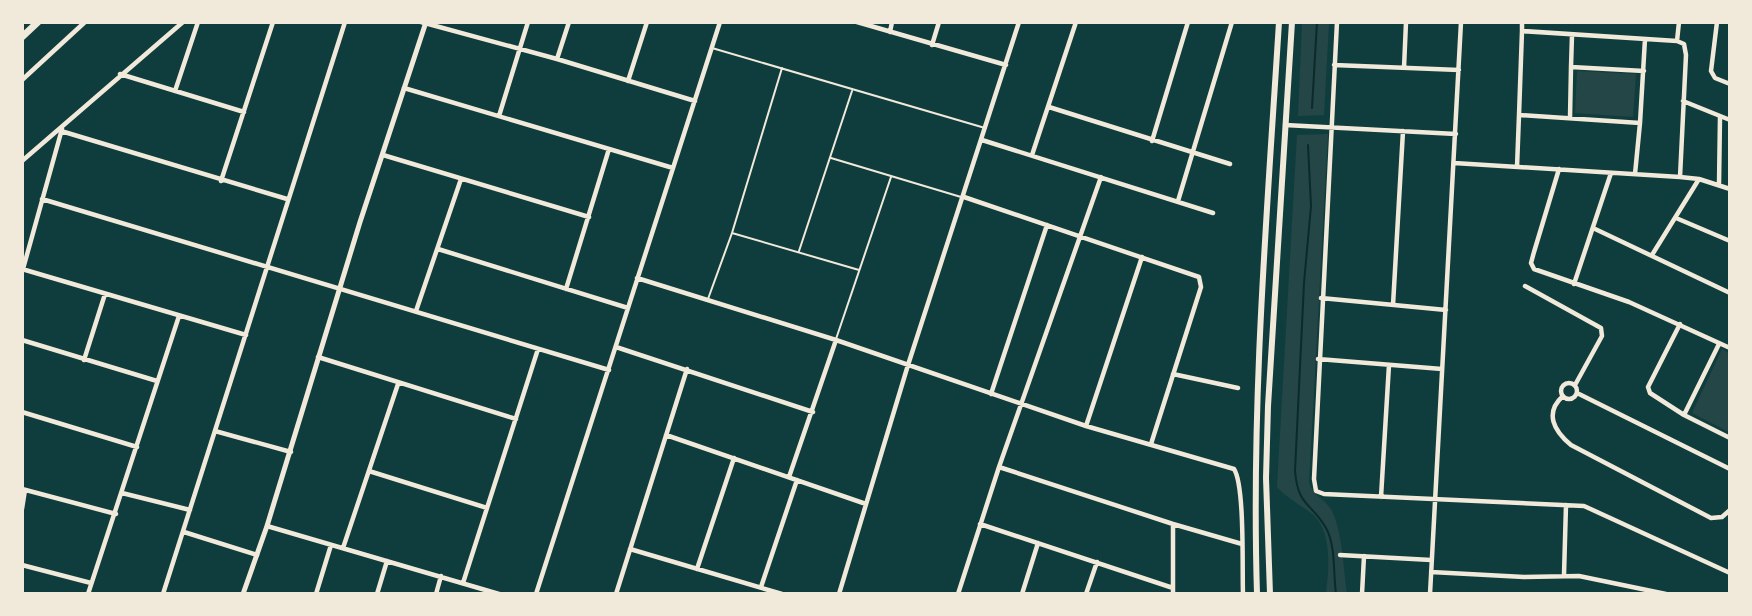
<svg xmlns="http://www.w3.org/2000/svg" width="1752" height="616" font-family="'Golos Text',sans-serif">
  <rect width="100%" height="100%" fill="#0f3d3e"/>
  <path fill="#244646" d="M 1302,23 L 1329,23 L 1324,115 L 1298,116 Z
    M 1577,71 L 1636,74 L 1633,117 L 1575,113 Z
    M 1328,134 L 1309,482 C 1312,496 1326,499 1332,511 C 1343,535 1343,567 1347,593 L 1326,593 C 1329,569 1333,530 1311,513 C 1299,504 1287,498 1277,487 L 1297,135 Z
    M 1722,349 L 1729,353 L 1729,432 L 1692,413 Z"/>
  <g fill="none" stroke-linecap="round" stroke-linejoin="round">
    <path stroke="#0a2a2b" stroke-width="2" d="M 1312,108 L 1317,22
      M 1308,145 L 1311,206 L 1304,283 L 1295,471 C 1298,507 1311,502 1326,528 C 1336,546 1333,573 1336,594"/>
    <path stroke="#f1e9da" stroke-width="2" d="M 712,48 L 985,128
      M 831,158 L 961,197
      M 732,233 L 859,270
      M 799,251 L 852,91
      M 708,299 L 732,233 L 782,68
      M 836,339 L 891,177"/>
    <path stroke="#f1e9da" stroke-width="4.5" d="M 421,22 L 557,59 L 695,101
      M 857,22 L 1006,65
      M 1337,22 L 1314,479 L 1316,491 L 1324,494 L 1584,506 L 1730,573
      M 1522,22 L 1522,31 L 1677,41 L 1679,22
      M 1717,22 L 1711,71 L 1715,78 L 1730,84
      M 1522,31 L 1519,115 L 1640,123 L 1645,39
      M 890,32 L 892,22
      M 1572,35 L 1571,67 L 1644,71
      M 1677,41 L 1684,44 L 1686,55 L 1680,177
      M 932,45 L 939,22
      M 557,59 L 569,22
      M 1334,65 L 1459,70
      M 1404,68 L 1406,22
      M 120,74 L 244,112
      M 22,80 L 85,22
      M 628,81 L 647,22
      M 404,88 L 673,168
      M 175,91 L 198,22
      M 1683,101 L 1730,120
      M 1049,107 L 1230,164
      M 499,116 L 528,22
      M 1570,118 L 1571,67
      M 1285,125 L 1456,134
      M 61,131 L 287,199
      M 982,140 L 1213,213
      M 1152,141 L 1188,22
      M 383,155 L 589,217
      M 1032,155 L 1076,22
      M 22,161 L 183,22
      M 1454,163 L 1680,177 L 1699,179 L 1730,189
      M 1517,167 L 1519,115
      M 1559,169 L 1534,252 L 1531,263 L 1534,269 L 1629,302 L 1730,348
      M 1635,174 L 1640,123
      M 221,181 L 273,22
      M 1719,185 L 1720,116
      M 964,197 L 1199,277 L 1201,287 L 1151,444
      M 42,199 L 609,370
      M 1178,201 L 1232,22
      M 1676,218 L 1730,241
      M 1593,228 L 1730,293
      M 438,249 L 628,308
      M 1652,255 L 1699,179
      M 22,269 L 246,335
      M 23,269 L 62,129
      M 637,278 L 836,340 L 1086,426 L 1234,469 C 1245,486 1242,570 1243,594
      M 1574,284 L 1611,173
      M 1525,286 L 1601,328 L 1602,336 L 1575,385
      M 566,289 L 609,149
      M 1321,298 L 1446,310
      M 1393,305 L 1403,131
      M 416,311 L 461,179
      M 1680,324 L 1648,387 L 1650,393 L 1684,415 L 1730,438
      M 22,340 L 157,381
      M 616,347 L 813,412
      M 318,357 L 516,419
      M 1318,359 L 1442,369
      M 84,360 L 105,294
      M 1173,374 L 1238,388
      M1561 391a8 8 0 1 1 16 0a8 8 0 1 1-16 0Z
      M 1577,393 L 1730,469
      M 991,394 L 1047,225
      M 1563,396 C 1544,413 1554,431 1571,445 L 1711,518 L 1722,517 L 1730,510
      M 22,412 L 137,447
      M 1684,415 L 1719,344
      M 1086,426 L 1142,257
      M 215,431 L 291,452
      M 666,435 L 866,504
      M 999,467 L 1173,524 L 1242,544
      M 369,471 L 487,508
      M 789,477 L 836,340
      M 22,489 L 116,514
      M 122,493 L 190,510
      M 1381,497 L 1389,365
      M 22,509 L 25,490
      M 980,524 L 1173,588
      M 267,526 L 499,594
      M 184,532 L 257,555
      M 343,548 L 398,384
      M 630,549 L 782,594
      M 1340,555 L 1431,560
      M 22,565 L 91,583
      M 697,569 L 734,458
      M 1431,572 L 1524,577 L 1579,576 L 1666,594
      M 1564,575 L 1566,505
      M 463,583 L 538,349
      M 761,587 L 797,480
      M 88,594 L 179,316
      M 163,594 L 345,22
      M 316,594 L 331,545
      M 377,594 L 387,561
      M 436,594 L 441,576
      M 536,594 L 720,22
      M 616,594 L 687,369
      M 839,594 L 908,365 L 1019,22
      M 958,594 L 999,467 L 1101,177
      M 1022,594 L 1038,543
      M 1086,594 L 1097,562
      M 1173,594 L 1173,524
      M 1362,594 L 1364,556
      M 1430,594 L 1461,22"/>
    <path stroke="#f1e9da" stroke-width="5" d="M 243,594 L 267,526 L 360,222 L 426,22"/>
    <path stroke="#f1e9da" stroke-width="6" d="M 1257,594 C 1251,403 1267,213 1279,22
      M 1270,594 L 1266,478 L 1268,406 L 1292,22"/>
    <path stroke="#f1e9da" stroke-width="7" d="M 22,37 L 38,22"/>
  </g>
  <rect width="1752" height="616" fill="none" stroke="#f1e9da" stroke-width="48"/>
</svg>
